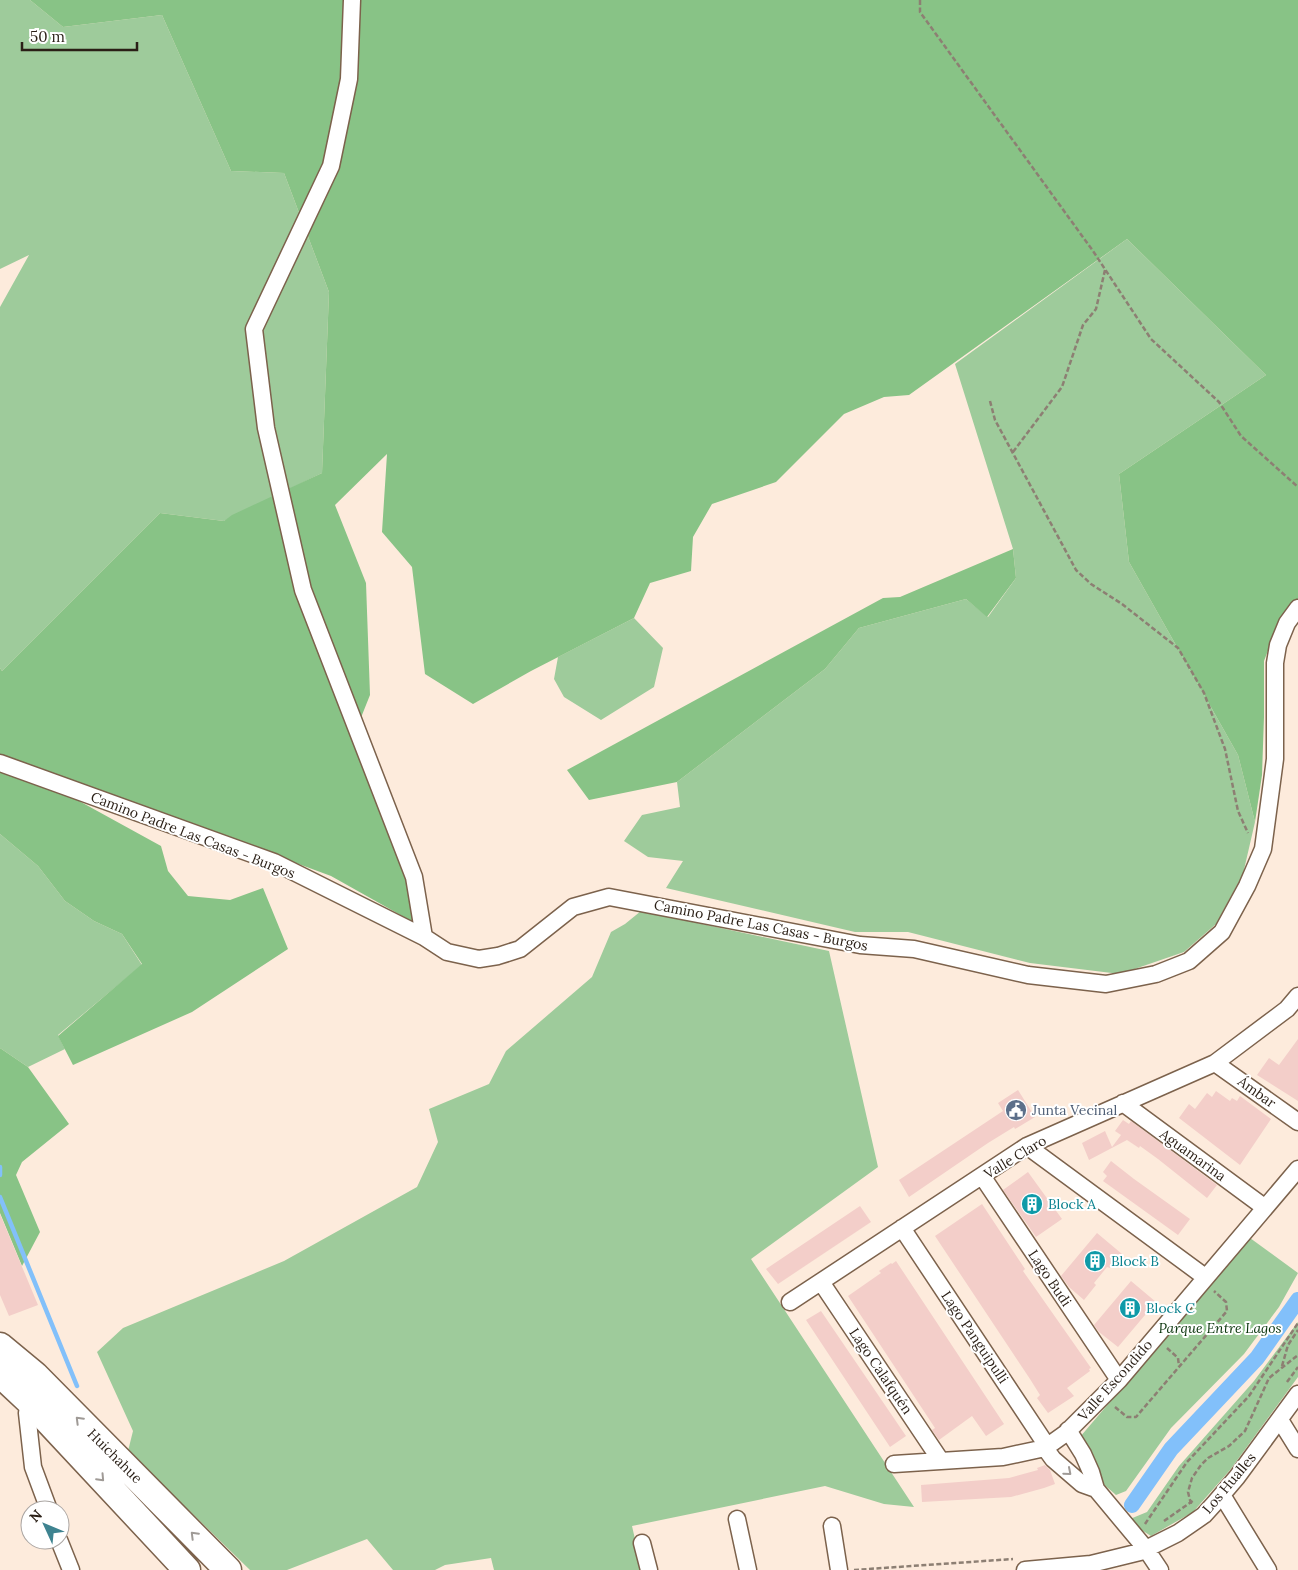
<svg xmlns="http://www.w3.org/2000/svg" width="1298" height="1570" font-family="Lora,serif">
  <rect width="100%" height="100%" fill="#fdebdc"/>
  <path fill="#9ecb9b" d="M 0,0 L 30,0 L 63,27 L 162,15 L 231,171 L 284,173 L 329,292 L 322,473 L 224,521 L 160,513 L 2,671 L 0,668 L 0,307 L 29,255 L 0,269 Z
    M 1127,239 L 1266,375 L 1119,474 L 1129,562 L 1238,755 L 1255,822 L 1243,874 L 1216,924 L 1184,952 L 1120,974 L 1030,963 L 908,932 L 855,932 L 666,888 L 683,861 L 648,857 L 624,841 L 642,815 L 680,807 L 677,782 L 825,669 L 859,628 L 966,599 L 988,617 L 1016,578 L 1013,549 L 955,364 Z
    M 634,618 L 663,648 L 654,687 L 601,720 L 564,697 L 554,679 L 558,657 Z
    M 0,834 L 38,866 L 65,901 L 94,921 L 122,934 L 142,965 L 58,1035 L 65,1049 L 28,1067 L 0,1048 Z
    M 641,911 L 829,951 L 878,1167 L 751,1259 L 914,1507 L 884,1504 L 825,1486 L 632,1526 L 642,1570 L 494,1570 L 491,1558 L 445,1565 L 435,1570 L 393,1570 L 367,1539 L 287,1570 L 250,1570 L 128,1451 L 133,1431 L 97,1352 L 123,1328 L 284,1261 L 417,1187 L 438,1142 L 429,1109 L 489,1084 L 506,1051 L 592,977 L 611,932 L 625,924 Z
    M 1250,1238 L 1298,1273 L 1279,1307 L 1244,1354 L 1171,1428 L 1126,1491 L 1116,1495 L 1101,1482 L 1080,1437 Z
    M 1298,1322 L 1298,1377 L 1230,1470 L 1193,1512 L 1151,1536 L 1140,1529 L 1130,1519 L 1147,1512 L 1179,1466 L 1254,1381 Z"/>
  <path fill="#88c386" d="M 30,0 L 1298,0 L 1298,599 L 1279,621 L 1264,661 L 1264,717 L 1262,775 L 1255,822 L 1238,755 L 1129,562 L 1119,474 L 1266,375 L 1127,239 L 909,395 L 884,397 L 844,414 L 776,482 L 712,504 L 693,537 L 691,571 L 650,583 L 634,618 L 531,671 L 473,704 L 425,674 L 412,567 L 382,532 L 387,454 L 335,505 L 366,583 L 370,695 L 362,715 L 358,747 L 408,878 L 413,922 L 331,876 L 0,754 L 0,668 L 2,671 L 160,513 L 224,521 L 232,515 L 322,473 L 329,292 L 284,173 L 231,171 L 162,15 L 63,27 Z
    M 1013,549 L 1016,578 L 987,617 L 966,599 L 859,628 L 825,669 L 677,782 L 589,800 L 567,770 L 883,598 L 900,597 Z
    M 0,771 L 70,796 L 161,846 L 168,871 L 188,896 L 230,900 L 263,888 L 288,949 L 192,1012 L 73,1065 L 58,1036 L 142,964 L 122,934 L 94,921 L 65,901 L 38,866 L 0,834 Z
    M 0,1048 L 28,1067 L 69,1124 L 22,1162 L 16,1175 L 40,1232 L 22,1266 L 0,1213 Z"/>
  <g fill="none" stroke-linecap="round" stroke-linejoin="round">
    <path stroke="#82c0fa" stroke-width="4.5" d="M 0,1167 L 0,1175
      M 0,1197 L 77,1386"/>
    <path stroke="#82c0fa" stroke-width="16" d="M 1132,1505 L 1171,1449 L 1257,1358 L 1298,1300"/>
  </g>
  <path fill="#f3cec9" d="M 1298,1039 L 1298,1101 L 1257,1075 L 1269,1058 L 1279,1065 Z
    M 1018,1090 L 1035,1117 L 1015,1129 L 1014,1127 L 988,1143 L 909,1197 L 899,1180 L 1003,1111 L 998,1103 Z
    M 1216,1091 L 1230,1101 L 1232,1098 L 1237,1101 L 1240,1096 L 1271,1119 L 1240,1165 L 1179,1118 L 1189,1104 L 1195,1109 L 1207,1093 L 1212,1097 Z
    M 1123,1120 L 1129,1124 L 1131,1121 L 1217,1185 L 1207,1198 L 1158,1159 L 1140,1146 L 1139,1148 L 1127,1140 L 1089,1160 L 1082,1143 L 1105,1131 L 1112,1147 L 1121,1135 L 1115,1131 Z
    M 1111,1161 L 1134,1179 L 1190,1219 L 1178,1235 L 1103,1181 L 1107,1176 L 1103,1172 Z
    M 1028,1172 L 1062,1219 L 1036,1237 L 1003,1190 Z
    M 982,1204 L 1025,1269 L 1023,1271 L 1091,1368 L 1089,1369 L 1090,1371 L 1067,1388 L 1074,1396 L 1048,1413 L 1037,1398 L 1040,1395 L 1030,1379 L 935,1236 Z
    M 860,1206 L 871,1222 L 778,1284 L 766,1269 Z
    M 0,1214 L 38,1305 L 9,1316 L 0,1295 Z
    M 1097,1233 L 1122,1254 L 1110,1268 L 1107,1267 L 1094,1283 L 1096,1285 L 1084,1300 L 1069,1287 L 1061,1276 Z
    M 896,1261 L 1004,1424 L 986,1436 L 972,1416 L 939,1440 L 932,1430 L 935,1428 L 848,1296 L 881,1273 L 879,1271 L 891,1263 L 892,1264 Z
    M 1131,1281 L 1156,1302 L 1118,1347 L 1099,1332 L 1094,1325 Z
    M 821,1311 L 906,1436 L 890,1447 L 806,1320 Z
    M 1045,1465 L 1050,1470 L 1055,1484 L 1044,1488 L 1011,1497 L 922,1502 L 921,1485 L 1009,1478 L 1038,1470 L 1037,1468 Z"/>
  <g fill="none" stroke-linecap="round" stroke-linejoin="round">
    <g stroke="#7c624c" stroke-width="19">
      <path id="minor" d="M 352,0 L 349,79 L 331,166 L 254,329 L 266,428 L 303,590 L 414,877 L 424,937
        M 0,763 L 274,862 L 424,937 L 447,952 L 479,959 L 498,956 L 520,949 L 573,907 L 609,897 L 860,945 L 914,949 L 1028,975 L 1106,984 L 1156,974 L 1189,961 L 1222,932 L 1247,886 L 1263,849 L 1275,759 L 1275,663 L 1278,645 L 1287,623 L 1298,608
        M 1215,1063 L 1298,1122
        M 1123,1103 L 1264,1207
        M 1027,1146 L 1205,1277
        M 982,1176 L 1119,1380
        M 902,1228 L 1047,1446
        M 821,1282 L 941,1461
        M 790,1302 L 1027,1146 L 1215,1063 L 1287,1009 L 1298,996
        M 32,1404 L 27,1413 L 33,1467 L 49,1510
        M 1280,1420 L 1298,1449
        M 1068,1430 L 1083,1454 L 1091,1472 L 1096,1489 L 1146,1549 L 1160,1570
        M 1045,1448 L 1053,1459 L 1082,1484 L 1096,1489
        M 894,1464 L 1003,1457 L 1045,1448 L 1066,1433 L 1119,1380 L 1298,1169
        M 1222,1495 L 1268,1570
        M 737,1519 L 748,1570
        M 832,1526 L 839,1570
        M 59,1540 L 71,1570
        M 642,1543 L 649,1570
        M 1025,1570 L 1091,1564 L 1140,1552 L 1178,1533 L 1204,1515 L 1214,1504 L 1237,1477 L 1298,1394"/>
    </g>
    <g stroke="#7c624c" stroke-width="29">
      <path id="primary" d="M 0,1346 L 35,1375 L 228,1570
        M 0,1374 L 32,1404 L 187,1570"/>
    </g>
    <path stroke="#8d7f73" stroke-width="2.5" stroke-dasharray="5 2.5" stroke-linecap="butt" d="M 920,0 L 920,12 L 1093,251 L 1151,339 L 1219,402 L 1241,436 L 1298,487
      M 990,401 L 995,420 L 1076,570 L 1091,584 L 1122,604 L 1178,648 L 1204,693 L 1225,749 L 1238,811 L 1248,833
      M 1013,452 L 1062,387 L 1083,325 L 1096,309 L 1105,270
      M 1167,1348 L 1178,1358 L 1179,1366
      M 1282,1366 L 1288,1345 L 1298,1330
      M 1287,1382 L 1298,1367
      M 1115,1407 L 1127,1417 L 1136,1417 L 1227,1311 L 1226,1302 L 1214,1291
      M 1191,1504 L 1188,1492 L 1192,1478 L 1201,1465 L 1208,1458 L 1229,1446 L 1245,1431 L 1269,1378 L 1298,1355
      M 1164,1521 L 1194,1500
      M 1145,1524 L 1187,1462 L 1249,1396 L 1298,1323
      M 854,1570 L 1013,1559"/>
    <use href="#minor" stroke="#fff" stroke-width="16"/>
    <use href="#primary" stroke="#fff" stroke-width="26"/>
  </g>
  <defs><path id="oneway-chevron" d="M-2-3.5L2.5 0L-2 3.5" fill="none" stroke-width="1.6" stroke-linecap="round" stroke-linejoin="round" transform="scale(1.25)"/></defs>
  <g stroke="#9f9a96">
    <use href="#oneway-chevron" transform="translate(79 1420) rotate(-135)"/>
    <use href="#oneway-chevron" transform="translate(1068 1472) rotate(41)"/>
    <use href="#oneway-chevron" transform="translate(101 1478) rotate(47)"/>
    <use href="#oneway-chevron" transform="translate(194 1535) rotate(-135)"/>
  </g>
  <defs>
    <g id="civic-disc" transform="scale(1.125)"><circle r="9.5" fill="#5c6f8a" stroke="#fff"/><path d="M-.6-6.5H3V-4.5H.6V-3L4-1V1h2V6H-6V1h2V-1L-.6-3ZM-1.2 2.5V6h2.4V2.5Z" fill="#fff"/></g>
    <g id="building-disc" transform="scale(1.125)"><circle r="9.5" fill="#0f9aa8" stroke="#fff"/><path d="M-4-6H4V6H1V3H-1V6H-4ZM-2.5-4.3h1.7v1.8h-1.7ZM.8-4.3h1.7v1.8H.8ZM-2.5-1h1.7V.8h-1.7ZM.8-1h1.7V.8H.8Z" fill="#fff"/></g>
  </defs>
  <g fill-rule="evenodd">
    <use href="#civic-disc" x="1016" y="1110"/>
    <use href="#building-disc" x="1032" y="1204"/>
    <use href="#building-disc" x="1095" y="1261"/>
    <use href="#building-disc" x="1130" y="1308"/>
  </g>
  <g text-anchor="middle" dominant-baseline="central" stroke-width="4" stroke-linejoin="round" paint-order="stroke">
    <g font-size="14" fill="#2a1f16" stroke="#fff">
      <text transform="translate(193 835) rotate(21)">Camino Padre Las Casas - Burgos</text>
      <text transform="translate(761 925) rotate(11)">Camino Padre Las Casas - Burgos</text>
      <text transform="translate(1257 1092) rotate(36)">Ámbar</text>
      <text transform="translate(1193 1155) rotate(36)">Aguamarina</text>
      <text transform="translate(1015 1157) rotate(-31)">Valle Claro</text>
      <text transform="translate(1050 1278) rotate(56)">Lago Budi</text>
      <text transform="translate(975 1337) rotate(56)">Lago Panguipulli</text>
      <text transform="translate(881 1371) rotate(56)">Lago Calafquén</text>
      <text transform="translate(1115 1380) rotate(-48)">Valle Escondido</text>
      <text transform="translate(115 1456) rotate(45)">Huichahue</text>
      <text transform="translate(1229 1483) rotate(-50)">Los Hualles</text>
    </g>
    <g font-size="14" fill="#4e5e75" stroke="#fff" text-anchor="start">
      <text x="1032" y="1110">Junta Vecinal</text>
    </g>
    <g font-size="14" fill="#0d838f" stroke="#fff" text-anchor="start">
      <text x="1048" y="1204">Block A</text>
      <text x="1111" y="1261">Block B</text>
      <text x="1146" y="1308">Block C</text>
    </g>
    <g font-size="14" font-style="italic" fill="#09340b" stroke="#fff">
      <text x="1220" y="1328">Parque Entre Lagos</text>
    </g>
  </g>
  <g transform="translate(45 1525) rotate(314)"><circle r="24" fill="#ffffff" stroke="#aaa5a2"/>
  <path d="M0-4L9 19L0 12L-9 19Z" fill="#3e8390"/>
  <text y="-8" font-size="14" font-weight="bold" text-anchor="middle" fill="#2a1f16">N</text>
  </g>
  <path d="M22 42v8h115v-8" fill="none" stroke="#2a1f16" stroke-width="2.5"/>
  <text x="30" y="42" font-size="15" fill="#2a1f16" stroke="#ffffff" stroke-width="4" paint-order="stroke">50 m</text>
</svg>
